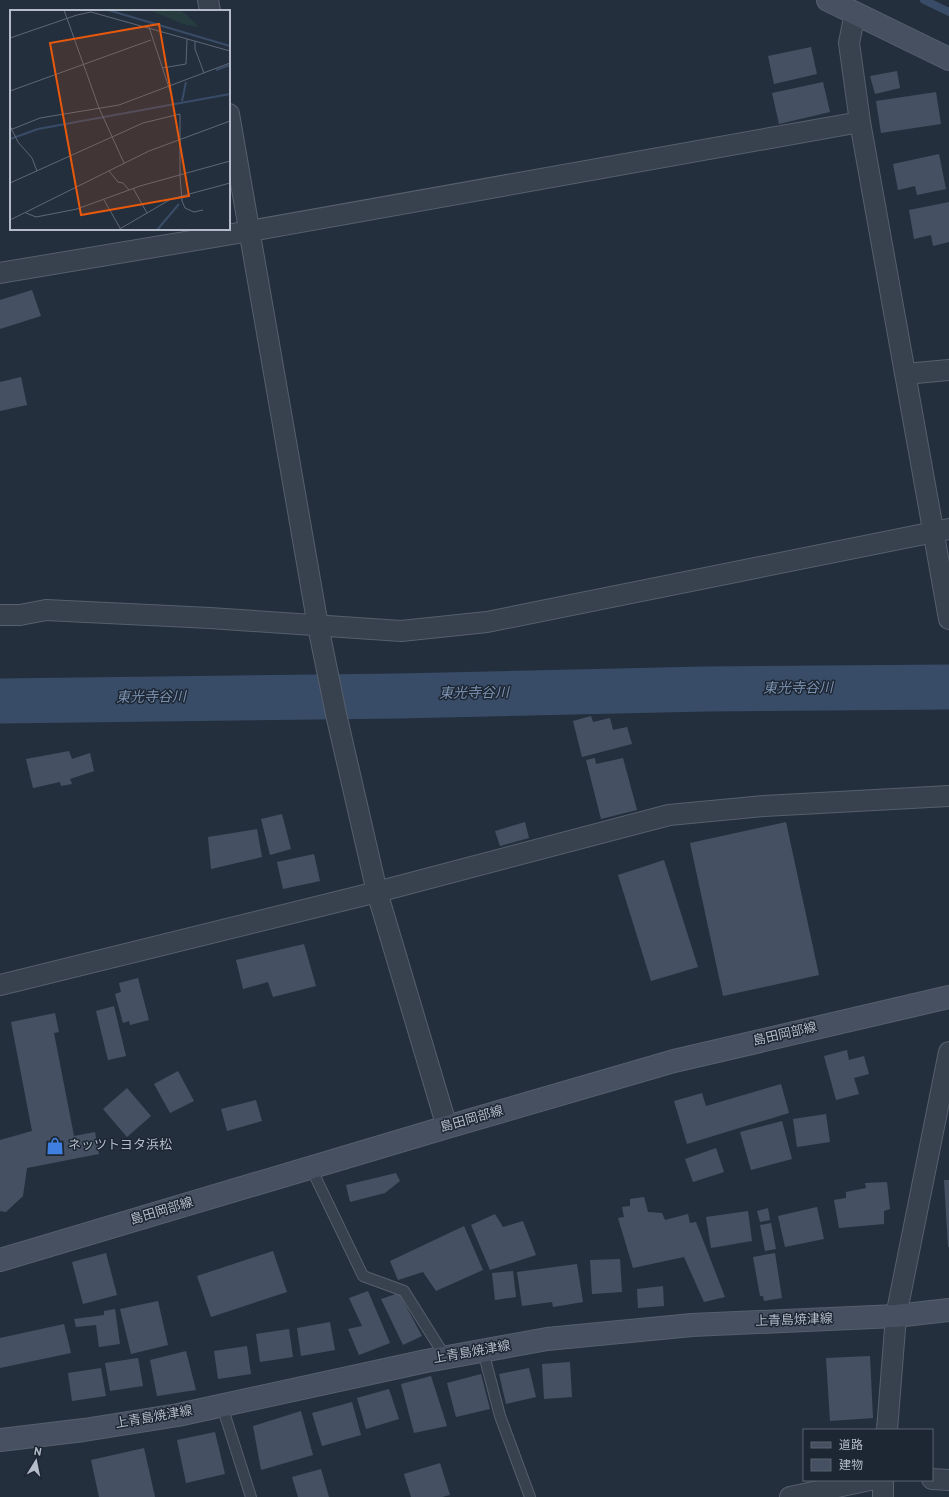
<svg xmlns="http://www.w3.org/2000/svg" width="949" height="1497" font-family="Overpass,'Noto Sans JP',sans-serif">
  <rect width="100%" height="100%" fill="#242f3e"/>
  <g fill="none" stroke-linecap="round" stroke-linejoin="round">
    <path stroke="#394c67" stroke-width="8" d="M 924,0 L 949,12"/>
    <path stroke="#394c67" stroke-width="45" d="M 0,701 L 399,696 L 705,689 L 949,687"/>
  </g>
  <path fill="#455162" d="M 811,47 L 817,74 L 774,84 L 768,56 Z
    M 897,71 L 900,88 L 875,94 L 870,76 Z
    M 823,82 L 830,112 L 779,124 L 772,93 Z
    M 936,92 L 941,124 L 881,133 L 876,101 Z
    M 939,154 L 946,189 L 917,195 L 915,186 L 898,190 L 893,164 Z
    M 949,202 L 949,242 L 933,246 L 931,235 L 914,239 L 909,210 Z
    M 32,290 L 41,316 L 0,329 L 0,300 Z
    M 21,377 L 27,405 L 0,411 L 0,382 Z
    M 591,716 L 593,722 L 610,718 L 613,730 L 627,727 L 632,744 L 582,757 L 573,721 Z
    M 69,751 L 72,759 L 90,753 L 94,771 L 70,779 L 72,784 L 61,786 L 60,782 L 33,788 L 26,759 Z
    M 595,758 L 596,764 L 623,758 L 637,810 L 601,819 L 586,760 Z
    M 282,814 L 291,849 L 270,855 L 261,819 Z
    M 525,822 L 529,838 L 500,846 L 495,831 Z
    M 786,822 L 819,975 L 723,996 L 690,843 Z
    M 257,829 L 262,857 L 211,869 L 208,837 Z
    M 314,854 L 320,881 L 283,889 L 277,862 Z
    M 664,860 L 698,967 L 651,981 L 618,875 Z
    M 304,944 L 316,986 L 273,997 L 268,982 L 243,989 L 236,960 Z
    M 138,978 L 149,1020 L 130,1025 L 129,1021 L 123,1023 L 115,994 L 121,992 L 119,983 Z
    M 114,1006 L 126,1056 L 108,1060 L 96,1011 Z
    M 55,1013 L 59,1032 L 54,1033 L 74,1136 L 95,1132 L 99,1154 L 27,1168 L 23,1196 L 6,1212 L 0,1211 L 0,1140 L 32,1131 L 11,1022 Z
    M 847,1050 L 849,1060 L 864,1056 L 869,1074 L 854,1078 L 859,1094 L 836,1100 L 824,1056 Z
    M 178,1071 L 194,1101 L 170,1113 L 154,1084 Z
    M 781,1084 L 789,1113 L 687,1144 L 674,1101 L 702,1093 L 706,1106 Z
    M 127,1088 L 151,1116 L 127,1137 L 103,1109 Z
    M 256,1100 L 262,1121 L 227,1131 L 221,1109 Z
    M 826,1114 L 830,1142 L 797,1147 L 793,1119 Z
    M 782,1121 L 792,1159 L 751,1170 L 740,1132 Z
    M 716,1148 L 724,1172 L 693,1182 L 685,1159 Z
    M 396,1173 L 400,1181 L 385,1193 L 350,1202 L 346,1185 Z
    M 944,1180 L 949,1180 L 949,1247 L 948,1247 Z
    M 887,1182 L 890,1209 L 884,1211 L 884,1224 L 839,1228 L 834,1200 L 846,1198 L 846,1192 L 866,1188 L 865,1183 Z
    M 644,1197 L 648,1212 L 662,1213 L 665,1220 L 688,1214 L 690,1223 L 696,1222 L 725,1297 L 704,1302 L 684,1257 L 633,1268 L 618,1218 L 624,1217 L 622,1207 L 630,1206 L 630,1199 Z
    M 817,1207 L 824,1239 L 785,1247 L 778,1216 Z
    M 768,1208 L 770,1220 L 760,1222 L 757,1211 Z
    M 748,1211 L 752,1241 L 711,1248 L 706,1217 Z
    M 495,1214 L 503,1227 L 523,1221 L 536,1255 L 490,1270 L 471,1225 Z
    M 771,1223 L 776,1249 L 765,1251 L 760,1225 Z
    M 464,1226 L 483,1270 L 436,1291 L 423,1272 L 398,1280 L 390,1261 Z
    M 273,1251 L 287,1292 L 211,1317 L 197,1276 Z
    M 106,1253 L 117,1295 L 83,1304 L 72,1262 Z
    M 775,1253 L 782,1298 L 764,1301 L 763,1296 L 760,1296 L 753,1257 Z
    M 620,1259 L 622,1292 L 592,1294 L 590,1260 Z
    M 577,1264 L 583,1302 L 553,1307 L 552,1302 L 522,1306 L 517,1272 Z
    M 513,1271 L 516,1297 L 495,1300 L 492,1273 Z
    M 663,1286 L 664,1306 L 638,1308 L 637,1289 Z
    M 368,1291 L 390,1343 L 359,1355 L 348,1329 L 362,1326 L 349,1298 Z
    M 399,1293 L 422,1336 L 403,1345 L 381,1299 Z
    M 158,1301 L 168,1345 L 131,1354 L 120,1309 Z
    M 115,1309 L 120,1344 L 99,1347 L 96,1325 L 76,1327 L 74,1319 L 104,1315 L 104,1311 Z
    M 330,1322 L 335,1350 L 301,1356 L 297,1328 Z
    M 64,1324 L 71,1353 L 0,1368 L 0,1338 Z
    M 289,1329 L 293,1357 L 260,1362 L 256,1334 Z
    M 247,1346 L 251,1374 L 218,1379 L 214,1351 Z
    M 186,1351 L 196,1390 L 157,1396 L 150,1360 Z
    M 870,1356 L 873,1418 L 830,1421 L 826,1358 Z
    M 138,1358 L 143,1386 L 110,1391 L 105,1363 Z
    M 570,1362 L 572,1397 L 544,1399 L 542,1364 Z
    M 101,1368 L 106,1396 L 72,1401 L 68,1373 Z
    M 529,1368 L 536,1397 L 506,1404 L 499,1374 Z
    M 481,1374 L 490,1409 L 456,1417 L 447,1383 Z
    M 431,1376 L 447,1426 L 414,1433 L 401,1384 Z
    M 389,1389 L 399,1419 L 366,1429 L 357,1398 Z
    M 352,1402 L 361,1435 L 322,1446 L 312,1413 Z
    M 301,1411 L 313,1455 L 261,1470 L 253,1426 Z
    M 215,1432 L 225,1474 L 186,1483 L 177,1440 Z
    M 144,1448 L 155,1497 L 99,1497 L 91,1460 Z
    M 440,1463 L 450,1495 L 442,1497 L 411,1497 L 404,1474 Z
    M 321,1469 L 329,1497 L 298,1497 L 292,1477 Z"/>
  <g fill="none" stroke-linecap="round" stroke-linejoin="round">
    <g stroke="#565f6c" stroke-width="12">
      <path id="lane" d="M 311,1168 L 363,1276 L 404,1291 L 446,1358
        M 483,1351 L 500,1416 L 530,1497
        M 222,1406 L 251,1497"/>
    </g>
    <g stroke="#565f6c" stroke-width="22">
      <path id="street" d="M 208,0 L 210,11
        M 855,13 L 849,43 L 860,122 L 949,619
        M 229,114 L 318,626 L 336,714 L 377,892 L 447,1127
        M 0,273 L 250,231 L 860,122
        M 905,374 L 949,370
        M 0,615 L 20,615 L 46,610 L 210,618 L 401,631 L 487,622 L 949,529
        M 0,985 L 377,892 L 669,815 L 764,806 L 949,796
        M 887,1430 L 896,1316 L 949,1052
        M 932,1479 L 949,1480
        M 790,1497 L 870,1480
        M 883,1497 L 883,1480"/>
    </g>
    <g stroke="#565f6c" stroke-width="24">
      <path id="secondary" d="M 828,0 L 949,59
        M 0,1260 L 447,1127 L 674,1061 L 949,997
        M 0,1440 L 84,1430 L 178,1415 L 426,1361 L 547,1339 L 692,1325 L 896,1316 L 949,1310"/>
    </g>
    <use href="#lane" stroke="#38414e" stroke-width="10"/>
    <use href="#street" stroke="#38414e" stroke-width="20"/>
    <use href="#secondary" stroke="#465061" stroke-width="22"/>
  </g>
  <defs>
    <g id="shop-bare" transform="scale(1.38)"><path d="M-5-2.5h2.3a2.7 3.5 0 0 1 5.4 0H5L5.5 6h-11ZM-1.5-2.5h3a1.5 2.3 0 0 0-3 0Z" fill="#3f7fe0" stroke="#1d2633" stroke-width="2.5" paint-order="stroke"/></g>
  </defs>
  <g fill-rule="evenodd">
    <use href="#shop-bare" x="55" y="1146"/>
  </g>
  <g text-anchor="middle" dominant-baseline="central" stroke-width="3" stroke-linejoin="round" paint-order="stroke">
    <g font-size="13" fill="#b4bcc9" stroke="#1d2633">
      <text transform="translate(785 1035) rotate(-13)">島田岡部線</text>
      <text transform="translate(472 1120) rotate(-16)">島田岡部線</text>
      <text transform="translate(162 1212) rotate(-17)">島田岡部線</text>
      <text transform="translate(794 1321) rotate(-2)">上青島焼津線</text>
      <text transform="translate(472 1353) rotate(-10)">上青島焼津線</text>
      <text transform="translate(154 1418) rotate(-10)">上青島焼津線</text>
    </g>
    <g font-size="13" fill="#b4bcc9" stroke="#1d2633" text-anchor="start">
      <text x="68" y="1146">ネッツトヨタ浜松</text>
    </g>
    <g font-size="14" font-style="italic" fill="#7c92b1" stroke="#1d2633">
      <text transform="translate(798 689) rotate(-1)">東光寺谷川</text>
      <text transform="translate(474 694) rotate(-1)">東光寺谷川</text>
      <text transform="translate(151 698) rotate(-1)">東光寺谷川</text>
    </g>
  </g>
  <g transform="translate(10 10)">
    <rect width="220" height="220" fill="#242f3e"/>
    <path d="M 139,0 L 171,0 L 189,17 L 176,15 Z" fill="#263c3f"/>
    <path fill="none" stroke="#394c67" stroke-width="2" d="M 98,0 L 220,36M 206,60 L 220,55M 172,91 L 176,72M 0,129 L 28,119 L 220,84M 147,220 L 169,194"/>
    <path fill="none" stroke="#5e6776" stroke-width="1" d="M 54,0 L 89,98 L 114,153M 139,17 L 163,90M 0,28 L 67,5 L 81,2 L 220,41M 185,31 L 185,39 L 194,63M 152,58 L 176,54 L 177,29M 0,81 L 141,30M 0,116 L 8,132 L 22,148 L 27,161M 0,120 L 30,108 L 109,95 L 220,53M 99,161 L 108,172 L 113,173 L 119,180M 0,173 L 133,113 L 170,104 L 170,166 L 172,191 L 175,198 L 184,202 L 193,200M 123,178 L 137,203M 94,190 L 110,218M 16,203 L 26,207 L 67,199 L 130,176 L 220,151M 0,210 L 139,141 L 220,111M 108,220 L 161,189 L 220,173"/>
    <path fill="#e8590c" fill-opacity="0.15" stroke="#e8590c" stroke-width="2" d="M 149,14 L 179,186 L 71,205 L 40,33 Z"/>
    <rect width="220" height="220" fill="none" stroke="#b4bcc9" stroke-width="2"/>
  </g>
  <rect x="803" y="1429" width="130" height="52" fill="#1d2633" stroke="#59626f"/>
  <rect x="811" y="1442" width="20" height="6" fill="#465061" stroke="#59626f"/>
  <text x="839" y="1449" font-size="12" fill="#b4bcc9">道路</text>
  <rect x="811" y="1459" width="20" height="12" fill="#455162" stroke="#59626f"/>
  <text x="839" y="1469" font-size="12" fill="#b4bcc9">建物</text>
  <g transform="translate(36 1461) rotate(10)" stroke="#1d2633" stroke-width="3" paint-order="stroke">
  <path d="M0-3L7 15L0 10L-7 15Z" fill="#b4bcc9"/>
  <text y="-6" font-size="11" font-weight="bold" text-anchor="middle" fill="#b4bcc9">N</text>
  </g>
</svg>
